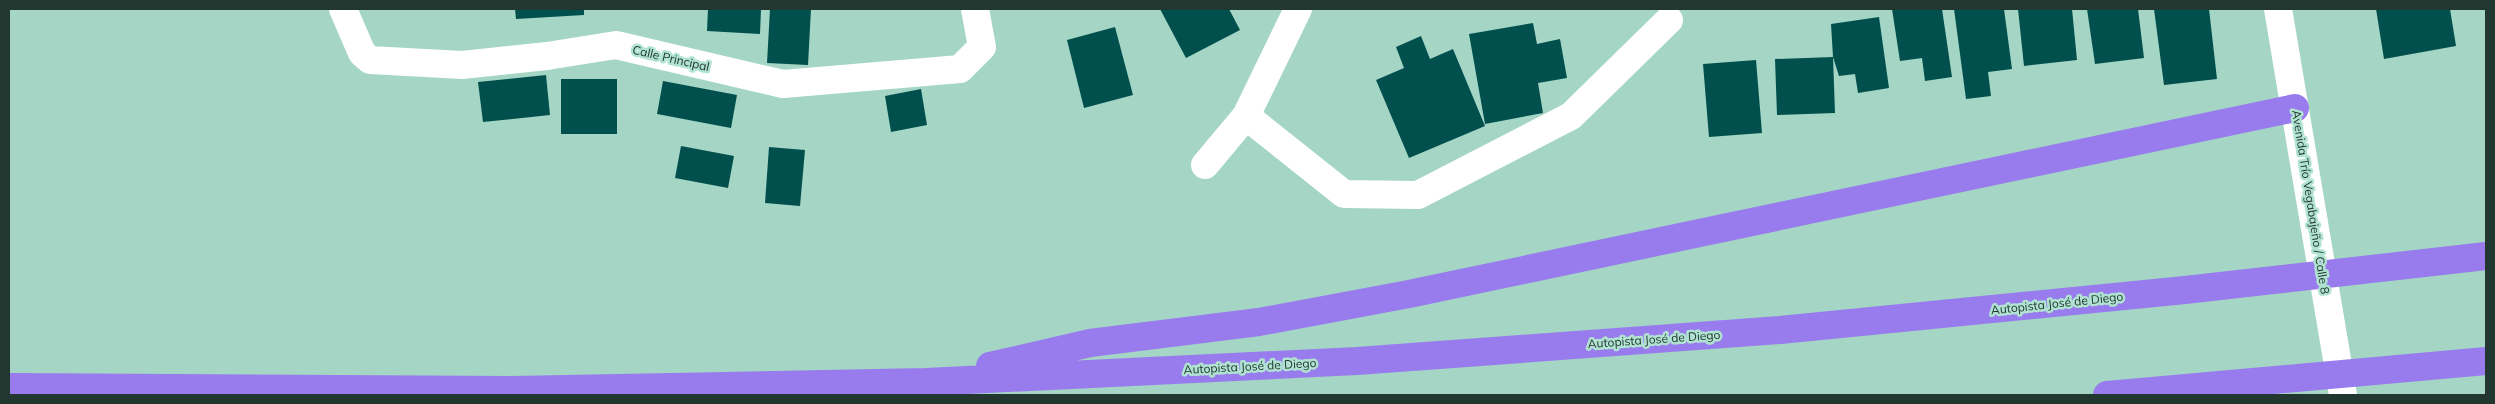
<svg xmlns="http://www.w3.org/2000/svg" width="2495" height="404" font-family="Mulish,sans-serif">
  <rect width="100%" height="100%" fill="#a4d5c5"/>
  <path fill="#02504e" d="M 515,9 L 584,9 L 584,15 L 516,19 Z
    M 708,9 L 761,9 L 760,34 L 707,31 Z
    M 770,9 L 811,9 L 808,65 L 767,63 Z
    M 1160,9 L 1229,9 L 1240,30 L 1186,58 Z
    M 1892,9 L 1942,9 L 1952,77 L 1925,81 L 1922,58 L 1900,61 Z
    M 1954,9 L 2004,9 L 2012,69 L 1988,72 L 1991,96 L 1966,99 Z
    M 2018,9 L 2072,9 L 2077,60 L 2024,66 Z
    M 2087,9 L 2138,9 L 2144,58 L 2095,64 Z
    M 2154,9 L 2209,9 L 2217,79 L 2164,85 Z
    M 2376,9 L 2450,9 L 2456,46 L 2384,59 Z
    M 1879,17 L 1889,88 L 1858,93 L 1855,74 L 1839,76 L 1833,57 L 1831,24 Z
    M 1533,23 L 1537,44 L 1560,39 L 1567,78 L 1538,83 L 1543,113 L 1485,124 L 1469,34 Z
    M 1115,27 L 1133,95 L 1084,108 L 1067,40 Z
    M 1421,36 L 1430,59 L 1453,49 L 1485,126 L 1409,158 L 1376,80 L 1404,68 L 1396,47 Z
    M 1833,57 L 1835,113 L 1777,115 L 1775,59 Z
    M 1756,60 L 1762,133 L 1709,137 L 1703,64 Z
    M 546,75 L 550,115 L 483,122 L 478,82 Z
    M 561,79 L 617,79 L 617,134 L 561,134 Z
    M 663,81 L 737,95 L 731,128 L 657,114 Z
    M 921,89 L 927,125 L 891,132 L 885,96 Z
    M 681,146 L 734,156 L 728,188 L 675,178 Z
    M 769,147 L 805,150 L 800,206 L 765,203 Z"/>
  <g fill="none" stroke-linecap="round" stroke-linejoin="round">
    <path stroke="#fff" stroke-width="28" d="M 343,9 L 362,53 L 370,60 L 462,65 L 547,56 L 616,45 L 783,84 L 960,69 L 982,47 L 975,9
      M 2278,9 L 2343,395
      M 1246,116 L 1344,194 L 1418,195 L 1571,116 L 1669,20
      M 1205,165 L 1246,116 L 1298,9"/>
    <path stroke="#987cee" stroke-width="28" d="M 990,366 L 1090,343 L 1259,322 L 1409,294 L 2295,108
      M 9,387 L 512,390 L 926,382 L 1357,361 L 1780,330 L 2185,290 L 2486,256
      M 2107,395 L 2486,361"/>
  </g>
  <g text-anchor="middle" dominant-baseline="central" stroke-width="5" stroke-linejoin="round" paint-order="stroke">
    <g font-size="12" fill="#223730" stroke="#b0e3d2">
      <text transform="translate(671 58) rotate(13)">Calle Principal</text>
      <text transform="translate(2311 202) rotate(81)">Avenida Trío Vegabajeño / Calle 8</text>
      <text transform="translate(2057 303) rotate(-6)">Autopista José de Diego</text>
      <text transform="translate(1654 339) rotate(-4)">Autopista José de Diego</text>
      <text transform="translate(1250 366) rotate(-3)">Autopista José de Diego</text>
    </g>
  </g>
  <rect width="2495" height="404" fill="none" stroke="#223730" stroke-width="20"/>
</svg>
